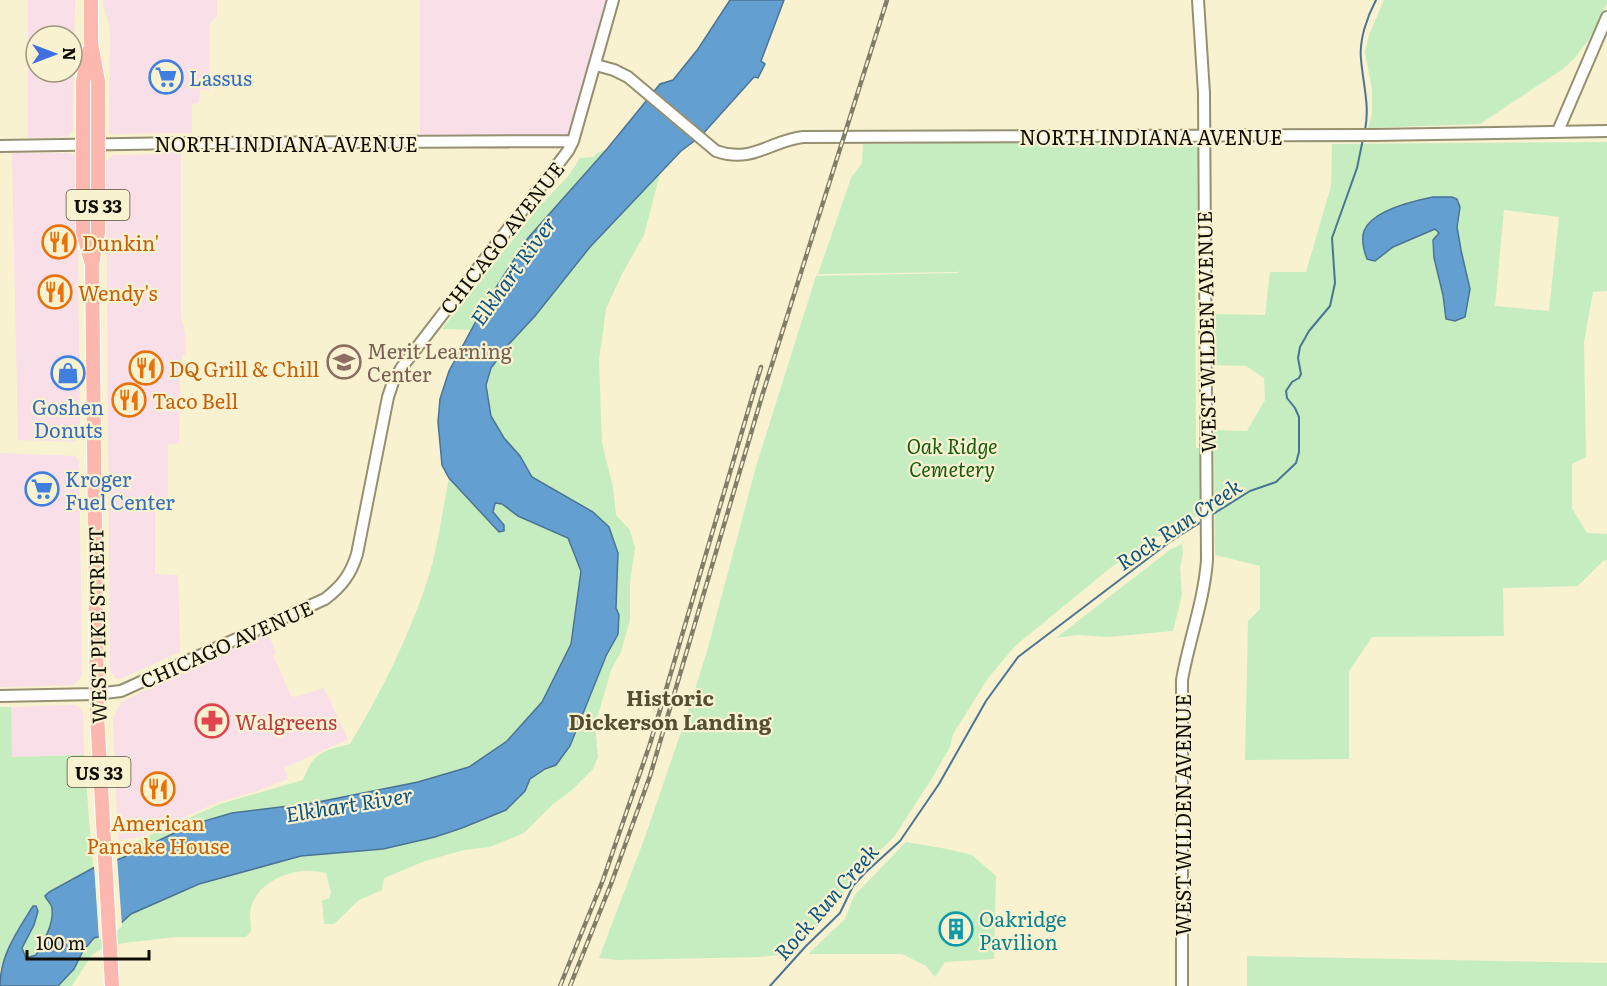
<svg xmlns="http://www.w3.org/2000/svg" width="1607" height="986" font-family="Literata,serif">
  <rect width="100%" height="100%" fill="#f8f2d0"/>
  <path fill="#f8dfe8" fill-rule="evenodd" d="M 28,0 L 75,0 L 73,130 L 67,137 L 28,138 ZM 36,36 L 72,36 L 72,72 L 36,72 Z
    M 104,0 L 217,0 L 217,16 L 210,23 L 209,90 L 200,90 L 199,103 L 192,104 L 192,133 L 109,134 L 110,28 L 104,7 Z
    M 420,0 L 613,0 L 573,141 L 420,142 Z
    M 181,150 L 181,317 L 185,332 L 186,355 L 182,355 L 183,369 L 180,369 L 179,443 L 168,444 L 168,505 L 155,506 L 155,574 L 178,575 L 180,652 L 120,679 L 116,678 L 110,671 L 106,162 L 113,155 L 158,154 L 162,151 Z
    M 12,153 L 68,153 L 74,155 L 77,161 L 80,434 L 79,439 L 72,442 L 18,440 Z
    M 0,453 L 75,456 L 79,460 L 82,674 L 79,680 L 73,685 L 0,687 Z
    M 267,631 L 276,653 L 273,655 L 291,696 L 295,697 L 324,688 L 348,739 L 284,768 L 288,779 L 257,791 L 216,803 L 141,837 L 118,840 L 113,718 L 121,702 Z
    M 74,705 L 79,707 L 83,714 L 84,755 L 11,757 L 11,707 Z"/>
  <path fill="#c6edc0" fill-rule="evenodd" d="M 1384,0 L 1607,0 L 1607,3 L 1593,34 L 1575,58 L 1563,69 L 1480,124 L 1368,128 L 1372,114 L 1372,90 L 1365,52 L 1369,35 Z
    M 1193,140 L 1199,147 L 1199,239 L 1195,239 L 1196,448 L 1201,448 L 1202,503 L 1201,507 L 1196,507 L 1196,517 L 1148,542 L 1109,569 L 1015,646 L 989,677 L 953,734 L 950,747 L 931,780 L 894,837 L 855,875 L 844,889 L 838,903 L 793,953 L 760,957 L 616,960 L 599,958 L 645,837 L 689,709 L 707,651 L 757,463 L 816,276 L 958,273 L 961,269 L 958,272 L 818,274 L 851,178 L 862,163 L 863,144 Z
    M 1607,142 L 1607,291 L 1593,292 L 1584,342 L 1586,457 L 1572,464 L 1572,508 L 1587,533 L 1607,534 L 1607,560 L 1603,561 L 1578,586 L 1503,588 L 1504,636 L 1372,637 L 1349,671 L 1349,759 L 1245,760 L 1248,621 L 1260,609 L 1260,566 L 1215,555 L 1214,430 L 1247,431 L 1265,400 L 1264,378 L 1246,366 L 1212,365 L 1212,314 L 1265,315 L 1270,272 L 1306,272 L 1331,186 L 1332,144 ZM 1460,207 L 1457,227 L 1461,250 L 1466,269 L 1446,319 L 1443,295 L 1434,258 L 1433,240 L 1439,232 L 1434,228 L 1393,247 ZM 1504,210 L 1559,217 L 1549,311 L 1495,306 Z
    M 607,149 L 528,238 L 471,330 L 442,329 L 539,207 L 569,175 L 580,158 L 593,157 L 597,153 Z
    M 660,174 L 644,235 L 622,274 L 606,309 L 599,360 L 602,443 L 613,487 L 616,515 L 630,530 L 635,548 L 630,582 L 630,620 L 621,652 L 611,670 L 595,726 L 598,757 L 593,769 L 573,789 L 552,805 L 524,833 L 490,847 L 464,850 L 425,861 L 384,878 L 382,890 L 359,900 L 334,924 L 324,924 L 322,901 L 329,898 L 331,893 L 326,873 C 298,866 261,877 251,907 C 249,914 251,924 251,931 L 246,937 L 176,937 L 124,943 L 110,946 L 99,950 L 91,956 L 72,986 L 58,986 L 74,969 L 83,951 L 94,938 L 109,934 L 131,914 L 199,884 L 301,856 L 383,849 L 525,791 C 534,766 547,775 558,762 C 578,738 585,705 597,677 C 603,663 612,649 617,635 C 620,626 619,616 616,608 L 609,527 L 593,512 L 532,477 L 520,456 L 504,438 L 492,416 L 486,385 L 491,368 L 509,344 L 535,316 L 590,247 Z
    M 449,478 L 498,532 L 493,512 L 494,503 L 501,504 L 518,516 L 568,538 L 581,571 L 571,644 L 542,702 L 507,741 L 469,767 L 418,782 L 313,803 L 232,813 L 191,825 L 118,859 L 118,851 L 121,848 L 220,804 L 303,780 C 314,751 323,751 350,744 C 381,693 408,638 427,582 C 438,548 442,512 449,478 Z
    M 1182,544 L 1183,554 L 1180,568 L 1182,595 L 1173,631 L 1108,637 L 1078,635 L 1056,638 L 1171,549 Z
    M 0,707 L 11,707 L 12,757 L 84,755 L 93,868 L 49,892 L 45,896 C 47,901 52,904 52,909 C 54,924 43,943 36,955 L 25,958 L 22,949 L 34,925 L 12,938 L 0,969 Z
    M 906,842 L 947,849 L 972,855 L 996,876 L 994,959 L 945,962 L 935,977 L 926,966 L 902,954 L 808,954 L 845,919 L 854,896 Z
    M 1247,956 L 1607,963 L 1607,986 L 1247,986 Z"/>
  <path fill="#649fd1" stroke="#4b7494" stroke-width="1.5" d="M 730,0 L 784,0 L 761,61 L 765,64 L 758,78 L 754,77 L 701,136 L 681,151 L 590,247 L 535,316 L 509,344 L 491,368 L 486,385 L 491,416 L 504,438 L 520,456 L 532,477 L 593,512 L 609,527 L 618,553 L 616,608 L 619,615 L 618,634 L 606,656 L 570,746 L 556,765 L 545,769 L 530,779 L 525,791 L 506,810 L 462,828 L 435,837 L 383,849 L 301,856 L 199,884 L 131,914 L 109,934 L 94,938 L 83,951 L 74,969 L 58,986 L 0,986 C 0,955 17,932 33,906 L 36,906 L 38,911 L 34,925 L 22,948 L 26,958 L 36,955 C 43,943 54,924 52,909 C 52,904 47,901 45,896 L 49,892 L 93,868 L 122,858 L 191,825 L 232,813 L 313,803 L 418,782 L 469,767 L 507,741 L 542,702 L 571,644 L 581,571 L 568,538 L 518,516 L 502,504 L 495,503 L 493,512 L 504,525 L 504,531 L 499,532 L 449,478 L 442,465 L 438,422 L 440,399 L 449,371 L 486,303 L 528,238 L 607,149 L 660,84 L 673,80 L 698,49 Z
    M 1433,197 L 1452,197 L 1457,199 L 1460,207 L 1457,227 L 1461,250 L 1470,289 L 1465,317 L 1455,321 L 1446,319 L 1443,295 L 1434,258 L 1433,240 L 1439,233 L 1435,229 L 1393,247 L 1375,261 L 1367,259 C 1364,251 1361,240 1364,231 C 1372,210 1413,201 1433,197 Z"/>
  <path fill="#f8f2d0" d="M 117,857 L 122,926 L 111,937 L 99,940 L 94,865 Z"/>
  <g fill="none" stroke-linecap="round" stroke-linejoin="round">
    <path stroke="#4b7494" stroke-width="2" d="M 1365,130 C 1370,106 1363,84 1361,59 C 1359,40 1367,17 1376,0
      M 1210,516 L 1250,491 L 1276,482 L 1296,463 L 1299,452 L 1299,417 L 1295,408 L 1287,398 L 1286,391 L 1292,382 L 1299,378 L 1301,374 L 1298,358 L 1300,347 L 1309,331 L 1330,306 L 1335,283 L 1332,238 L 1357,168 L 1363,139
      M 770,986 L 806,946 L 840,913 L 853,886 L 866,872 L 900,841 L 939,784 L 986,701 L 1018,657 L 1171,541 L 1203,521"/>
    <g stroke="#959071" stroke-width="14">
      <path id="tertiary" d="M 596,65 L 614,70 L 628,77 L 716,151 C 752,164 772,140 803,137 L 1373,135 L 1607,131
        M 1558,131 L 1607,17
        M 0,146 L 185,143 L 573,141
        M 0,696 L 96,694 L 121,691 L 325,599 C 342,586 351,574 357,554 L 388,397 L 393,382 L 402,367 L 568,151 L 573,141 L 613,0
        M 1182,986 L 1182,680 C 1189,640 1204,601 1207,560 L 1204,93 L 1198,0"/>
    </g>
    <g stroke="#fff" stroke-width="16">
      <path id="trunk" d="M 91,0 L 91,43 L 98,81 L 98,233 L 92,264 L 97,713 L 112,986
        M 89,51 L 83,81 L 83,232 L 91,261"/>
    </g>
    <use href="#tertiary" stroke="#fff" stroke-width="10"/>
    <use href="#trunk" stroke="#fcb8ae" stroke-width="14"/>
    <g stroke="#817e68" stroke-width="4.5">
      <path id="rail" d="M 560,986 L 603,880 L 650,744 L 761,367
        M 570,986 L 611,884 L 650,776 L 762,396 L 887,0"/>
    </g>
    <use href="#rail" stroke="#f8f2d0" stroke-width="2" stroke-dasharray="7" stroke-linecap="butt"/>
  </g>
  <defs>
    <g id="supermarket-ring" transform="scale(1.725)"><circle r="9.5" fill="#f8f2d0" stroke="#3f7fe0" stroke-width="1.5"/><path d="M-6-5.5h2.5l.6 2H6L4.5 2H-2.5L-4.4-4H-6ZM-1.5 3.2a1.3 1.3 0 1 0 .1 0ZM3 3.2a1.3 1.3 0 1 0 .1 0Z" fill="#3f7fe0"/></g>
    <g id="restaurant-ring" transform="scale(1.725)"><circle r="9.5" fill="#f8f2d0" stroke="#e8710a" stroke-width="1.5"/><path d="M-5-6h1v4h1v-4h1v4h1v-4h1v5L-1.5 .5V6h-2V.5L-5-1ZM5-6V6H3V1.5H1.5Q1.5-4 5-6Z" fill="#e8710a"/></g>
    <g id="school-ring" transform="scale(1.725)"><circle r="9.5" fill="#f8f2d0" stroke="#8d6e63" stroke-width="1.5"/><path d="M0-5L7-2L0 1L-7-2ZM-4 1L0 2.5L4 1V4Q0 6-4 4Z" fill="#8d6e63"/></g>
    <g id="shop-ring" transform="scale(1.725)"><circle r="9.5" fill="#f8f2d0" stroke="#3f7fe0" stroke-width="1.5"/><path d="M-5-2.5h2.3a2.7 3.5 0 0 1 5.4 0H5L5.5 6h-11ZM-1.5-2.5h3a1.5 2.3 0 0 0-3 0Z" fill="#3f7fe0"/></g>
    <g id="pharmacy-ring" transform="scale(1.725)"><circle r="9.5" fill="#f8f2d0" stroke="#e0444e" stroke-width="1.5"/><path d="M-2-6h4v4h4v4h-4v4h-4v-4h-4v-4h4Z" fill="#e0444e"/></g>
    <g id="building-ring" transform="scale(1.725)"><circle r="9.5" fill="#f8f2d0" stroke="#0f9aa8" stroke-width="1.5"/><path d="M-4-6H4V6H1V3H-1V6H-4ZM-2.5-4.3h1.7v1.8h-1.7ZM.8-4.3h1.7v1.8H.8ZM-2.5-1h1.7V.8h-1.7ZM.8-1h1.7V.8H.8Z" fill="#0f9aa8"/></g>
  </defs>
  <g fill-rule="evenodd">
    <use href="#supermarket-ring" x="166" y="77"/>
    <use href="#restaurant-ring" x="59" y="242"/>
    <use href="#restaurant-ring" x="55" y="292"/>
    <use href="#school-ring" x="344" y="362"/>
    <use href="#restaurant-ring" x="146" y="368"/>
    <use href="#shop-ring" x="68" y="373"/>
    <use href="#restaurant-ring" x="129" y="400"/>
    <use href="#supermarket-ring" x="42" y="489"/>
    <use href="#pharmacy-ring" x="212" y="721"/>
    <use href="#restaurant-ring" x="158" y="789"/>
    <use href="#building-ring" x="956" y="929"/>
  </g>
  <g text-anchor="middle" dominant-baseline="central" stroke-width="4.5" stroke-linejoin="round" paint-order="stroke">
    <g fill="#f8f2d0" stroke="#565241" stroke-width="1.5">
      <rect x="66.5" y="190" width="63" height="30" rx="4.5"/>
      <rect x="67.5" y="757" width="63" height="30" rx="4.5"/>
    </g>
    <g font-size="18" font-weight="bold" fill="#100e04">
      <text x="98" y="205">US 33</text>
      <text x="99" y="772">US 33</text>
    </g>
    <g font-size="20" fill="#366cbe" stroke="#f8f2d0" text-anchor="start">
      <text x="189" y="77">Lassus</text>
      <text x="68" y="406" text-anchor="middle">Goshen<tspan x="68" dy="23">Donuts</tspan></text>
      <text x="65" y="478">Kroger<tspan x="65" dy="23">Fuel Center</tspan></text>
    </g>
    <g font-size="20" fill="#100e04" stroke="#f8f2d0">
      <text x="1151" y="136">NORTH INDIANA AVENUE</text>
      <text x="286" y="143">NORTH INDIANA AVENUE</text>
      <text transform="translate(501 237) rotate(-52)">CHICAGO AVENUE</text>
      <text transform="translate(1205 332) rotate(-91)">WEST WILDEN AVENUE</text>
      <text transform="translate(96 625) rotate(-91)">WEST PIKE STREET</text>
      <text transform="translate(226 643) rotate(-24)">CHICAGO AVENUE</text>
      <text transform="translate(1182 815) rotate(-90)">WEST WILDEN AVENUE</text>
    </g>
    <g font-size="20" fill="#c56008" stroke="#f8f2d0" text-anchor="start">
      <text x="82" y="242">Dunkin'</text>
      <text x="78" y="292">Wendy's</text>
      <text x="169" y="368">DQ Grill &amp; Chill</text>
      <text x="152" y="400">Taco Bell</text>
      <text x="158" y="822" text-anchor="middle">American<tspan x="158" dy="23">Pancake House</tspan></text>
    </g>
    <g font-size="20" fill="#785e54" stroke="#f8f2d0" text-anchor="start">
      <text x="367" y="350">Merit Learning<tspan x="367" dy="23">Center</tspan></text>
    </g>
    <g font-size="20" font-style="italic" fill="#175a0d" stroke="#f8f2d0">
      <text x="952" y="445">Oak Ridge<tspan x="952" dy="23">Cemetery</tspan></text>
    </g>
    <g font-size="20" fill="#be3a42" stroke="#f8f2d0" text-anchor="start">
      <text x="235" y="721">Walgreens</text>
    </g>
    <g font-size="20" fill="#0d838f" stroke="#f8f2d0" text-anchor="start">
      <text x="979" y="918">Oakridge<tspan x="979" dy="23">Pavilion</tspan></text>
    </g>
    <g font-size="21" font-style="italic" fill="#0f5382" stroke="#f8f2d0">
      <text transform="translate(512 270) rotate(-54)">Elkhart River</text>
      <text transform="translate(1178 523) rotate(-34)">Rock Run Creek</text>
      <text transform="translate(349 803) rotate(-9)">Elkhart River</text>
      <text transform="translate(825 901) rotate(-49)">Rock Run Creek</text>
    </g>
    <g font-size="21" font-weight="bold" fill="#544f32" stroke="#f8f2d0">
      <text x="670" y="696">Historic<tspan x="670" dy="24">Dickerson Landing</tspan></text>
    </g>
  </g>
  <g transform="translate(54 54) rotate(90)"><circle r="28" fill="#f8f2d0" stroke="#9b977e" stroke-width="1.5"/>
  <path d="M0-4.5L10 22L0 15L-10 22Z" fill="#406fe0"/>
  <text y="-9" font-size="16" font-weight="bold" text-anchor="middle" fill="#100e04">N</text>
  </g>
  <path d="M27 950v9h122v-9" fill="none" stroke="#100e04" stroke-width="3"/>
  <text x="36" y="950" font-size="18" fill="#100e04" stroke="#f8f2d0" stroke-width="4.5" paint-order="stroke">100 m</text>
</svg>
